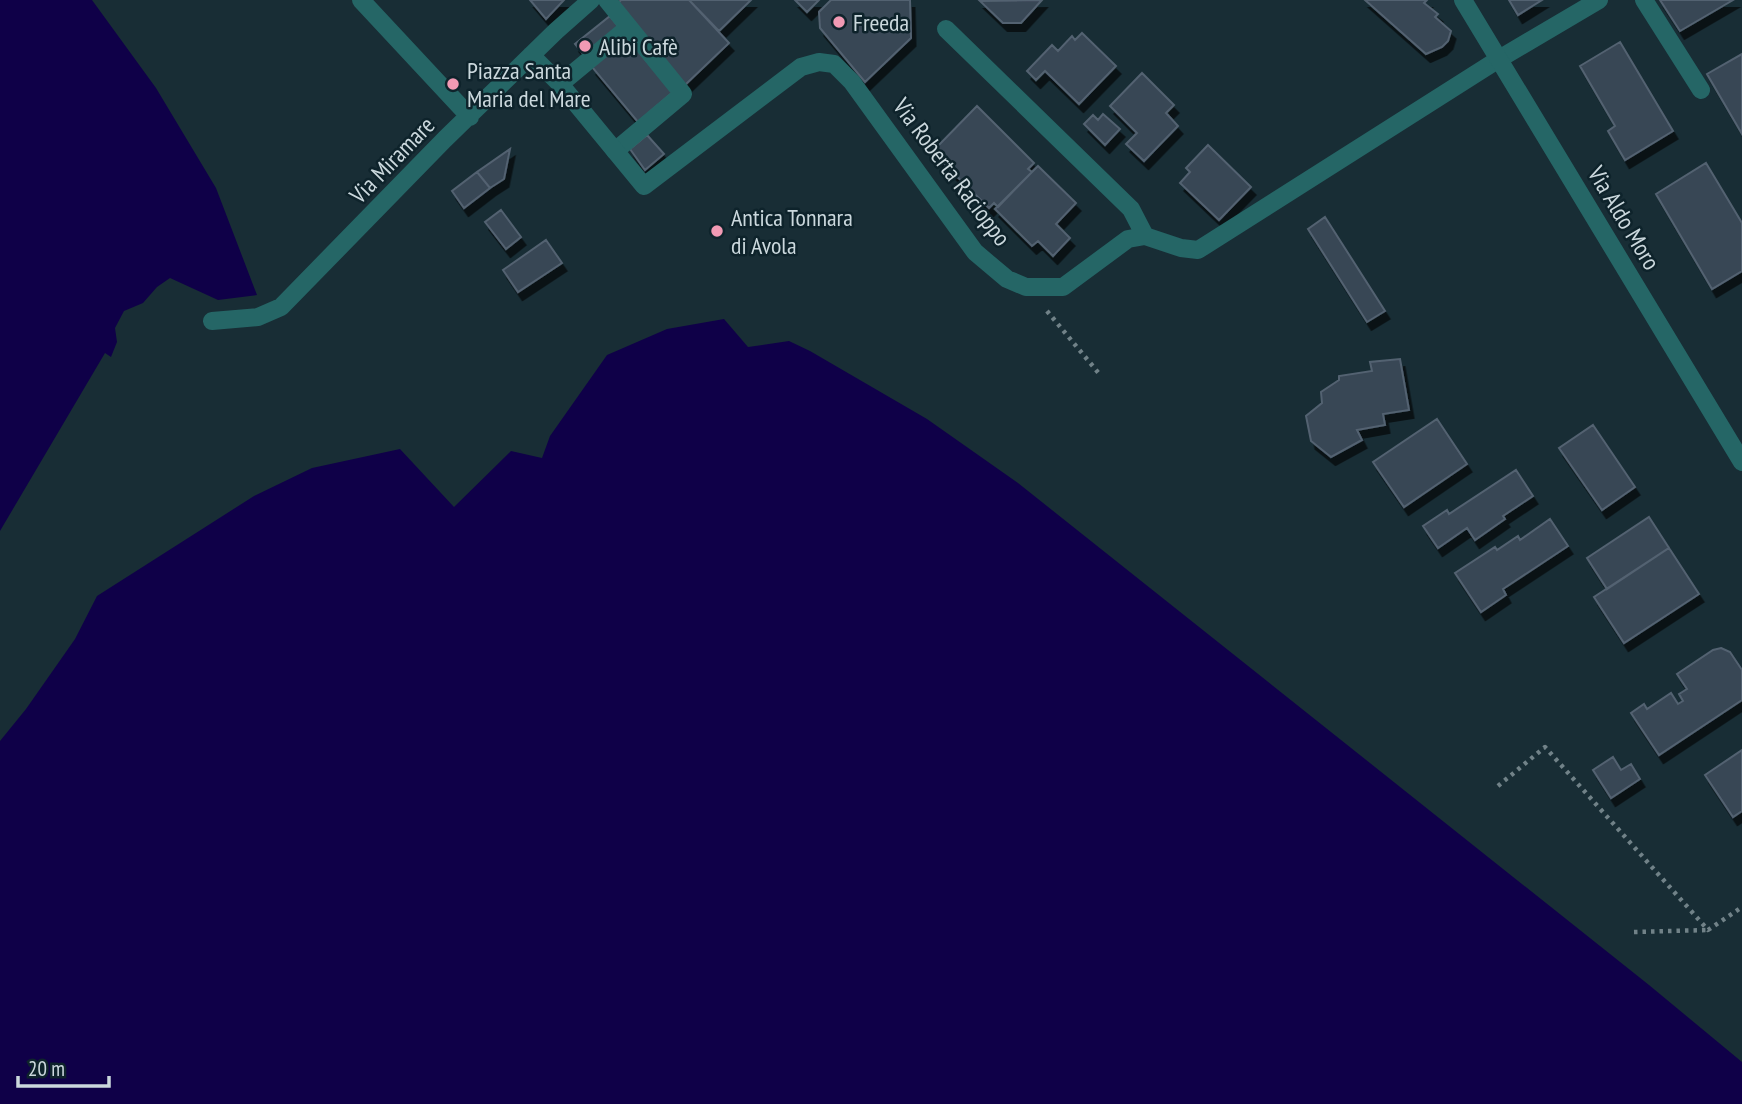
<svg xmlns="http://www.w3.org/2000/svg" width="1742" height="1104" font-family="'PT Sans Narrow',sans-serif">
  <defs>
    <filter id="shadow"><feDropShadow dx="4.5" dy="8" stdDeviation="0" flood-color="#0009"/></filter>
  </defs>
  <rect width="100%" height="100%" fill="#182d35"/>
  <path fill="#0f0048" d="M 0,0 L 92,0 L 156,88 L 216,188 L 257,295 L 218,300 L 170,278 L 157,287 L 143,303 L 124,311 L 115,328 L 117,342 L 111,357 L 105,353 L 0,531 Z
    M 724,319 L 748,347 L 789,341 L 810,351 L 927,419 L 1018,483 L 1649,985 L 1742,1062 L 1742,1104 L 0,1104 L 0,741 L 26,709 L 75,639 L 97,596 L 254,496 L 312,468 L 400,449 L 454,507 L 511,451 L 542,458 L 550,436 L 607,355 L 667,329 Z"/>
  <path fill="#394655" stroke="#536271" stroke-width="2" filter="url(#shadow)" d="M 530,0 L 564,0 L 546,19 Z
    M 621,0 L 689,0 L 729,43 L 685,85 L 618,3 Z
    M 689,0 L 751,0 L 719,31 Z
    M 795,0 L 819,0 L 807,12 Z
    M 831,0 L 910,0 L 911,38 L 865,82 L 820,28 L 819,12 Z
    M 1042,0 L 1021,23 L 1003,23 L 980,1 Z
    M 1365,0 L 1427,0 L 1424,3 L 1438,14 L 1435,17 L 1451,31 L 1448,41 L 1442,47 L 1426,54 Z
    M 1509,0 L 1542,0 L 1518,15 Z
    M 1660,0 L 1733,0 L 1680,31 Z
    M 610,16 L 619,27 L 584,55 L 575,44 Z
    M 1082,33 L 1116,66 L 1079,104 L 1045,71 L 1036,80 L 1027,71 L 1052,45 L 1058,51 L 1072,36 L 1075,40 Z
    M 627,38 L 673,92 L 638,122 L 592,67 Z
    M 1620,42 L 1673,131 L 1625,160 L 1608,131 L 1615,126 L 1580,66 Z
    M 1742,54 L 1742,134 L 1707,74 Z
    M 1142,73 L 1174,105 L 1166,113 L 1178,126 L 1144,161 L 1126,144 L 1137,133 L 1110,106 Z
    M 977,106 L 1034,163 L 1028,169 L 1032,172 L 998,207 L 994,203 L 989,208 L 932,152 Z
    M 1103,114 L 1120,129 L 1105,145 L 1084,124 L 1093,115 L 1098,120 Z
    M 647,135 L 664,154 L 645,170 L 630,149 Z
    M 1208,145 L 1251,187 L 1219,220 L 1180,183 L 1190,172 L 1186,168 Z
    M 510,149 L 504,179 L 490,188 L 477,172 Z
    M 1706,163 L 1742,223 L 1742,271 L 1712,289 L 1656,194 Z
    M 1038,166 L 1076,203 L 1056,224 L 1070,238 L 1053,256 L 1038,241 L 1032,246 L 995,209 Z
    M 477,172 L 490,188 L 464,208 L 452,191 Z
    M 501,210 L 521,237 L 506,249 L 485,222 Z
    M 1325,217 L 1385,311 L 1367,322 L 1308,229 Z
    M 546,240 L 562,263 L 518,292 L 503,270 Z
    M 1400,359 L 1409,410 L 1383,414 L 1385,425 L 1357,430 L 1362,440 L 1331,457 L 1311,441 L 1306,416 L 1322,403 L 1321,392 L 1339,380 L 1339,376 L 1372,371 L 1370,362 Z
    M 1437,419 L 1467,464 L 1404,507 L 1373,462 Z
    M 1593,425 L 1635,487 L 1602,510 L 1559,448 Z
    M 1516,470 L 1533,496 L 1503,516 L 1505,519 L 1475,540 L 1467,528 L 1438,548 L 1423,526 L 1447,510 L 1449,514 Z
    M 1649,517 L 1669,548 L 1607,589 L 1587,558 Z
    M 1550,519 L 1568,546 L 1503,589 L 1506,595 L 1481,612 L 1455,573 L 1495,547 L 1497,550 L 1518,536 L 1520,540 Z
    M 1669,548 L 1699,594 L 1624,643 L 1594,597 Z
    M 1721,648 L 1730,652 L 1742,670 L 1742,700 L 1659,755 L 1631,713 L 1644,704 L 1647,709 L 1671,693 L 1678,704 L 1683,701 L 1679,694 L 1687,689 L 1677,674 L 1713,650 Z
    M 1742,750 L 1742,811 L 1733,817 L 1705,775 Z
    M 1613,757 L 1621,770 L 1631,764 L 1640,779 L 1611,798 L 1593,770 Z"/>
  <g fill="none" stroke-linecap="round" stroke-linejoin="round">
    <path stroke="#718288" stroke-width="4.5" stroke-dasharray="3.5 5" stroke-linecap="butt" d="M 1047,311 L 1101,376
      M 1498,786 L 1545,747 L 1708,930 L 1742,907
      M 1634,932 L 1708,930"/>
    <path stroke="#256666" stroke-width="18" d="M 607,0 L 683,94 L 615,151
      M 560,84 L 629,27"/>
    <path stroke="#256666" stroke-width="18" d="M 361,0 L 470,117
      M 1644,0 L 1701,90
      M 946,29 L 1131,209 L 1145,236
      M 531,55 L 560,84 L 644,186 L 801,67 L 819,62 L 834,64 L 852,82 L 975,252 L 1007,279 L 1026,287 L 1063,287 L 1128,239 L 1145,236 L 1181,248 L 1198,250 L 1499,59 L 1599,0
      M 212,321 L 258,317 L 281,307 L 445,139 L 556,31 L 591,0"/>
    <path stroke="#256666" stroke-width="18" d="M 1463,0 L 1742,462"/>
  </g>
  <g fill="#f19ab4" stroke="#0e232b" stroke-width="2.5">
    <circle cx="839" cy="22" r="7"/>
    <circle cx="585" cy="46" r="7"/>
    <circle cx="453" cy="84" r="7"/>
    <circle cx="717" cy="231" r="7"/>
  </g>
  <g text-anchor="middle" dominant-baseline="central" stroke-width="5" stroke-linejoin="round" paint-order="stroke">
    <g font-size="24" fill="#cbd8dd" stroke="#0e232b" text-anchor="start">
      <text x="853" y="22">Freeda</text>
      <text x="599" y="46">Alibi Cafè</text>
      <text x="467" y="70">Piazza Santa<tspan x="467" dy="28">Maria del Mare</tspan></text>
      <text x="731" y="217">Antica Tonnara<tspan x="731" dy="28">di Avola</tspan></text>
    </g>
    <g font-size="24" fill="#cbd8dd" stroke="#0e232b">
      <text transform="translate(392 160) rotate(-46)">Via Miramare</text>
      <text transform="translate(952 172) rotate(53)">Via Roberta Racioppo</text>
      <text transform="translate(1624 218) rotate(59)">Via Aldo Moro</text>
    </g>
  </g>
  <path d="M18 1076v10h91v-10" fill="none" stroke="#cbd8dd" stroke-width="3.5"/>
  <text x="28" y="1076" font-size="21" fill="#cbd8dd" stroke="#0e232b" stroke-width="5" paint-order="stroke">20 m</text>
</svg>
